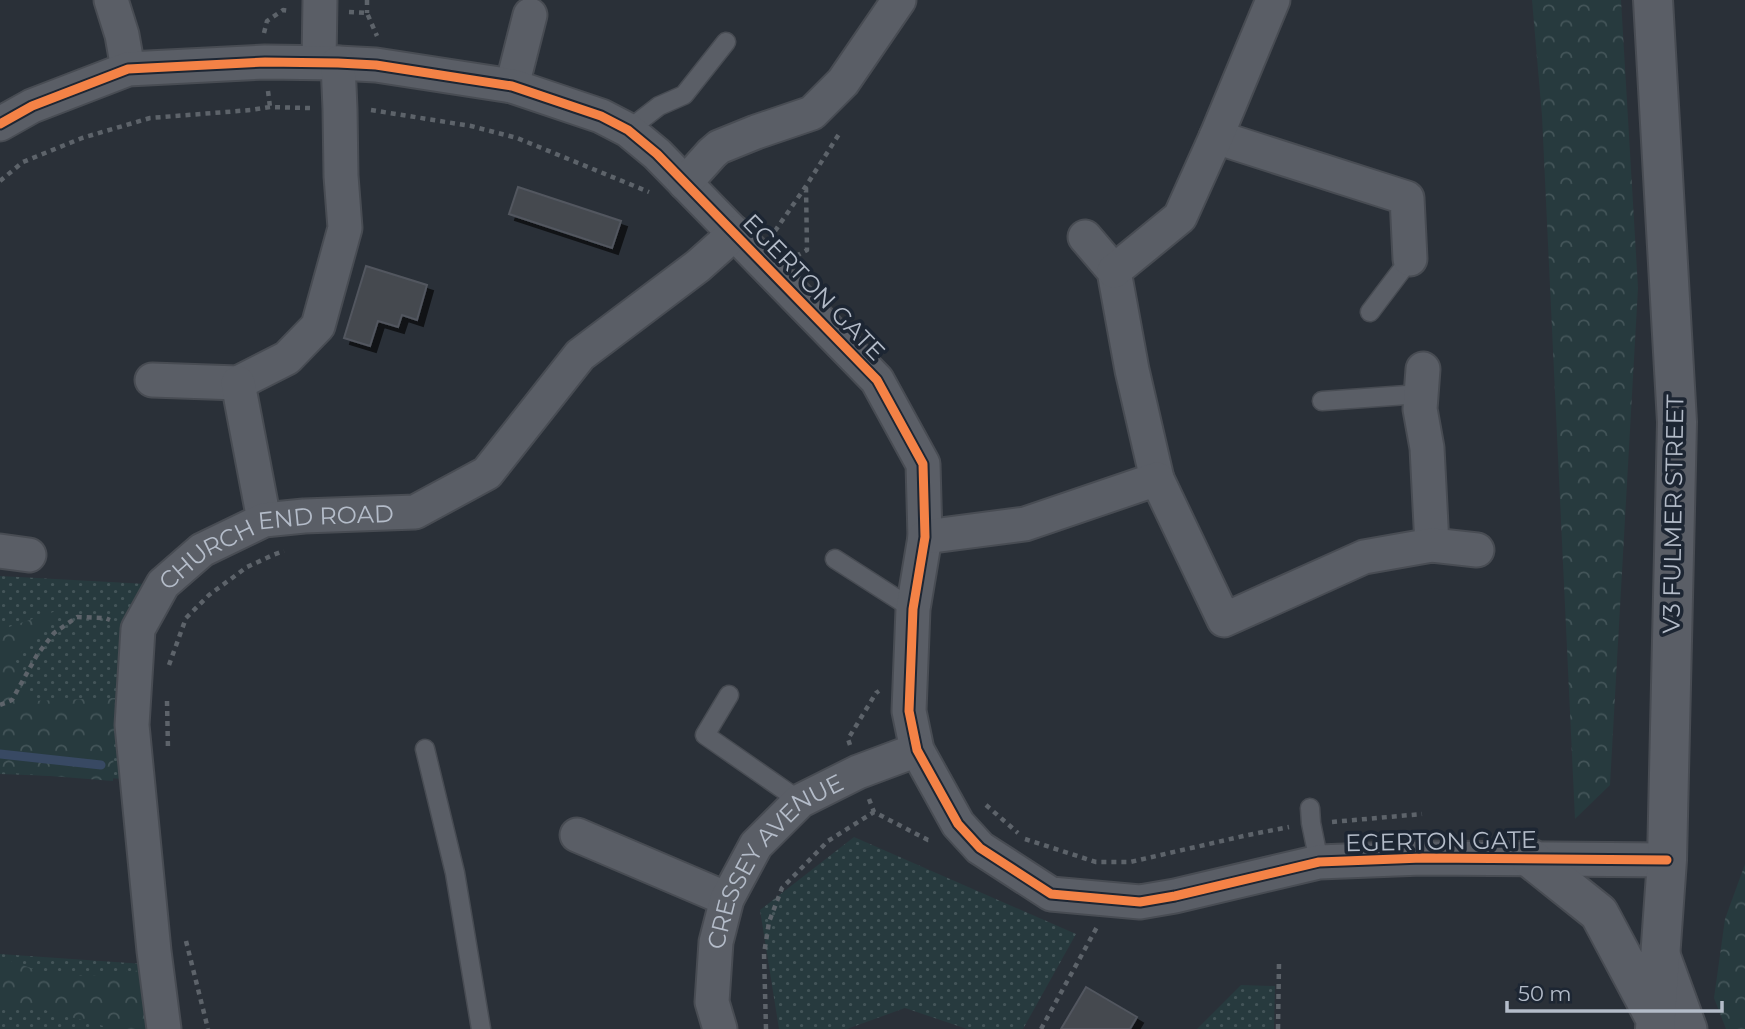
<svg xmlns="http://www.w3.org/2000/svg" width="1745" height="1029" font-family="Montserrat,sans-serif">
  <defs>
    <pattern id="grass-dots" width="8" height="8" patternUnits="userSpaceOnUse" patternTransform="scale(1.75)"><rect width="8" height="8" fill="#273a3e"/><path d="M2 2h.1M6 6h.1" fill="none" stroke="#445559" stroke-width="1.8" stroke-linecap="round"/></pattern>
    <pattern id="forest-crowns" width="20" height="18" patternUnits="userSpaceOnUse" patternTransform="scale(1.75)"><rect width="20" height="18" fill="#273a3e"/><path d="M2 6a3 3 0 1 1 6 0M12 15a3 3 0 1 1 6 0" fill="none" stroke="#445559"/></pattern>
    <filter id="shadow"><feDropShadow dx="6" dy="6" stdDeviation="0" flood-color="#0009"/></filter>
  </defs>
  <rect width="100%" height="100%" fill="#2a3038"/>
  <path fill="url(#grass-dots)" d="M 0,576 L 147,584 L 129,779 L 0,774 Z
    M 854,837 L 1076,934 L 1023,1029 L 967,1029 L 905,1008 L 847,1029 L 779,1029 L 760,910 Z
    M 0,954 L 144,964 L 154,1029 L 0,1029 Z
    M 1241,985 L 1275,986 L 1274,1029 L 1197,1029 Z"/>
  <path fill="url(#forest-crowns)" d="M 1532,0 L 1621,0 L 1638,288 L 1610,785 L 1575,819 L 1542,116 Z
    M 59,610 L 15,659 L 32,701 L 115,698 L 113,781 L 0,772 L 0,630 Z
    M 1745,864 L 1745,1029 L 1726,1029 L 1714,998 L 1725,919 Z
    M 0,960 L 8,960 L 45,973 L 87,976 L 144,970 L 150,1029 L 108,1029 L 107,1027 L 45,1010 L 0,1005 Z"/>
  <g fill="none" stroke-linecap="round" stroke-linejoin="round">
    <path stroke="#384963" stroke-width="9" d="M 0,754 L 101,765"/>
  </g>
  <path fill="#444950" stroke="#52575f" stroke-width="2" filter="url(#shadow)" d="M 518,187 L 621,221 L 612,248 L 509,214 Z
    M 366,266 L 427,285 L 417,320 L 402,315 L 398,327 L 378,321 L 370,346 L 344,338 Z
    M 1086,987 L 1137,1017 L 1130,1029 L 1061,1029 Z"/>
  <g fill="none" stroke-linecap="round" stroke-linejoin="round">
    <g stroke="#484c53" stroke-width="21">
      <path id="service" d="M 628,130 L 659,106 L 684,95 L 726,42
        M 1370,312 L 1410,259
        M 1322,401 L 1421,394
        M 835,559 L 913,609
        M 729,695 L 705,735 L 800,801
        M 425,749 L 455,873 L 481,1029
        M 1310,808 L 1311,823 L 1319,862"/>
    </g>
    <g stroke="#484c53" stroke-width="37">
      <g id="minor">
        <path d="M 111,0 L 122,35 L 128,69"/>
        <path d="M 319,62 L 320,0"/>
        <path d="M 512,86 L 530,15"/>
        <path d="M 0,124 L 32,106 L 128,69 L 265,62 L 338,63 L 376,65 L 512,86 L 601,116 L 628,130 L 657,154 L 877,380 L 923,464 L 925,537 L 913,609 L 909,711 L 917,750 L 958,824 L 980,848 L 1051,894 L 1140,902 L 1175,896 L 1319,862 L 1422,858 L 1667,860"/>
        <path d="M 1216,137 L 1407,198 L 1410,259"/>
        <path d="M 685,183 L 712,153 L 719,147 L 756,132 L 812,113 L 843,82 L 899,0"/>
        <path d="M 1085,237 L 1114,271 L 1132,370 L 1157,479"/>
        <path d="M 1114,271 L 1180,217 L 1216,137 L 1273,0"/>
        <path d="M 1423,369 L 1420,409 L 1427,448 L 1432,545"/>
        <path d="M 152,380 L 238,383 L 287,358 L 318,326 L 345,228 L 341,176 L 340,109 L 338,63"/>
        <path d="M 238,383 L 264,520"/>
        <path d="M 925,537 L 1025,524 L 1157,479 L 1224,620 L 1364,557 L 1432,545 L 1477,550"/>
        <path d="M 0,551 L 29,555"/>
        <path d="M 577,835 L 727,899"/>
        <path d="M 1662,952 L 1690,1029"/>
        <path id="s1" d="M 164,1029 L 154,951 L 132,725 L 138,629 L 163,584 L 202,550 L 264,520 L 304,516 L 415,512 L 487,473 L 580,355 L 698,266 L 735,233"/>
        <path id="s2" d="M 720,1029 L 712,1002 L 716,942 L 727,899 L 756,845 L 800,801 L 858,772 L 917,750"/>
      </g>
    </g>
    <g stroke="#484c53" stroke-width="42">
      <path id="tertiary" d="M 1653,0 L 1677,422 L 1667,860 L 1655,1029
        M 1530,858 L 1599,913 L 1656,1020"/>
    </g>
    <path stroke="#5d636a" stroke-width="4.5" stroke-dasharray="5 5" stroke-linecap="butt" d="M 367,0 L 367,13
      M 349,12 L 367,13 L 377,36
      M 264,33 L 267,21 L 283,10 L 291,11
      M 268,91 L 270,107
      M 371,110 L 471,126 L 517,138 L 649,192
      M 0,181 L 23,162 L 82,138 L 150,118 L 251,110 L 270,107 L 310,108
      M 775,231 L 806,186 L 841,131
      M 796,256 L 807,250 L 806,187
      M 169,665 L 186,618 L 209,595 L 247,567 L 273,555 L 284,551
      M 167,701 L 168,749
      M 0,705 L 12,700 L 37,655 L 54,633 L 77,617 L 105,618 L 110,620
      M 850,745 L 848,739 L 876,693 L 879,691
      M 869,799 L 874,812
      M 986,805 L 1018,833
      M 1332,822 L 1422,814
      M 1025,839 L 1096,862 L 1130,862 L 1248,835 L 1289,827
      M 186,941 L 208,1029
      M 766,1029 L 764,954 L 769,922 L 782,888 L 828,841 L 874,812 L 928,840 L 931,840
      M 1041,1029 L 1097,927
      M 1278,1029 L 1279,962"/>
    <use href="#service" stroke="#5a5e66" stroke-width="18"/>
    <use href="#minor" stroke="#5a5e66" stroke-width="33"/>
    <use href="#tertiary" stroke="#5a5e66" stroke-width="38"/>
    <g stroke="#1d2633" stroke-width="13">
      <path id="cycleway" d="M 0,124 L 32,106 L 128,69 L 265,62 L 338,63 L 376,65 L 512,86 L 601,116 L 628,130 L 657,154 L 877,380 L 923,464 L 925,537 L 913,609 L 909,711 L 917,750 L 958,824 L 980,848 L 1051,894 L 1140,902 L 1175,896 L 1319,862 L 1422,858 L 1667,860"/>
    </g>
    <use href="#cycleway" stroke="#f48246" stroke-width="9"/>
  </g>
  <g text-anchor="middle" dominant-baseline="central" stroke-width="7" stroke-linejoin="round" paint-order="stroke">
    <g font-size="24" fill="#b4bcc9" stroke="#1d2633">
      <text transform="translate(814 287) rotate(46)">EGERTON GATE</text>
      <text transform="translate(1673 514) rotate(-89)">V3 FULMER STREET</text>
      <text stroke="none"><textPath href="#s1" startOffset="578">CHURCH END ROAD</textPath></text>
      <text transform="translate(1441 841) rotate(-1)">EGERTON GATE</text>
      <text stroke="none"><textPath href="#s2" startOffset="192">CRESSEY AVENUE</textPath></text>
    </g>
  </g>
  <path d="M1507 1001v10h215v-10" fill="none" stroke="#b4bcc9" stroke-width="3.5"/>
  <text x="1518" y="1001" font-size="21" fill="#b4bcc9" stroke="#1d2633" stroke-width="5" paint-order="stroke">50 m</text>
</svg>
